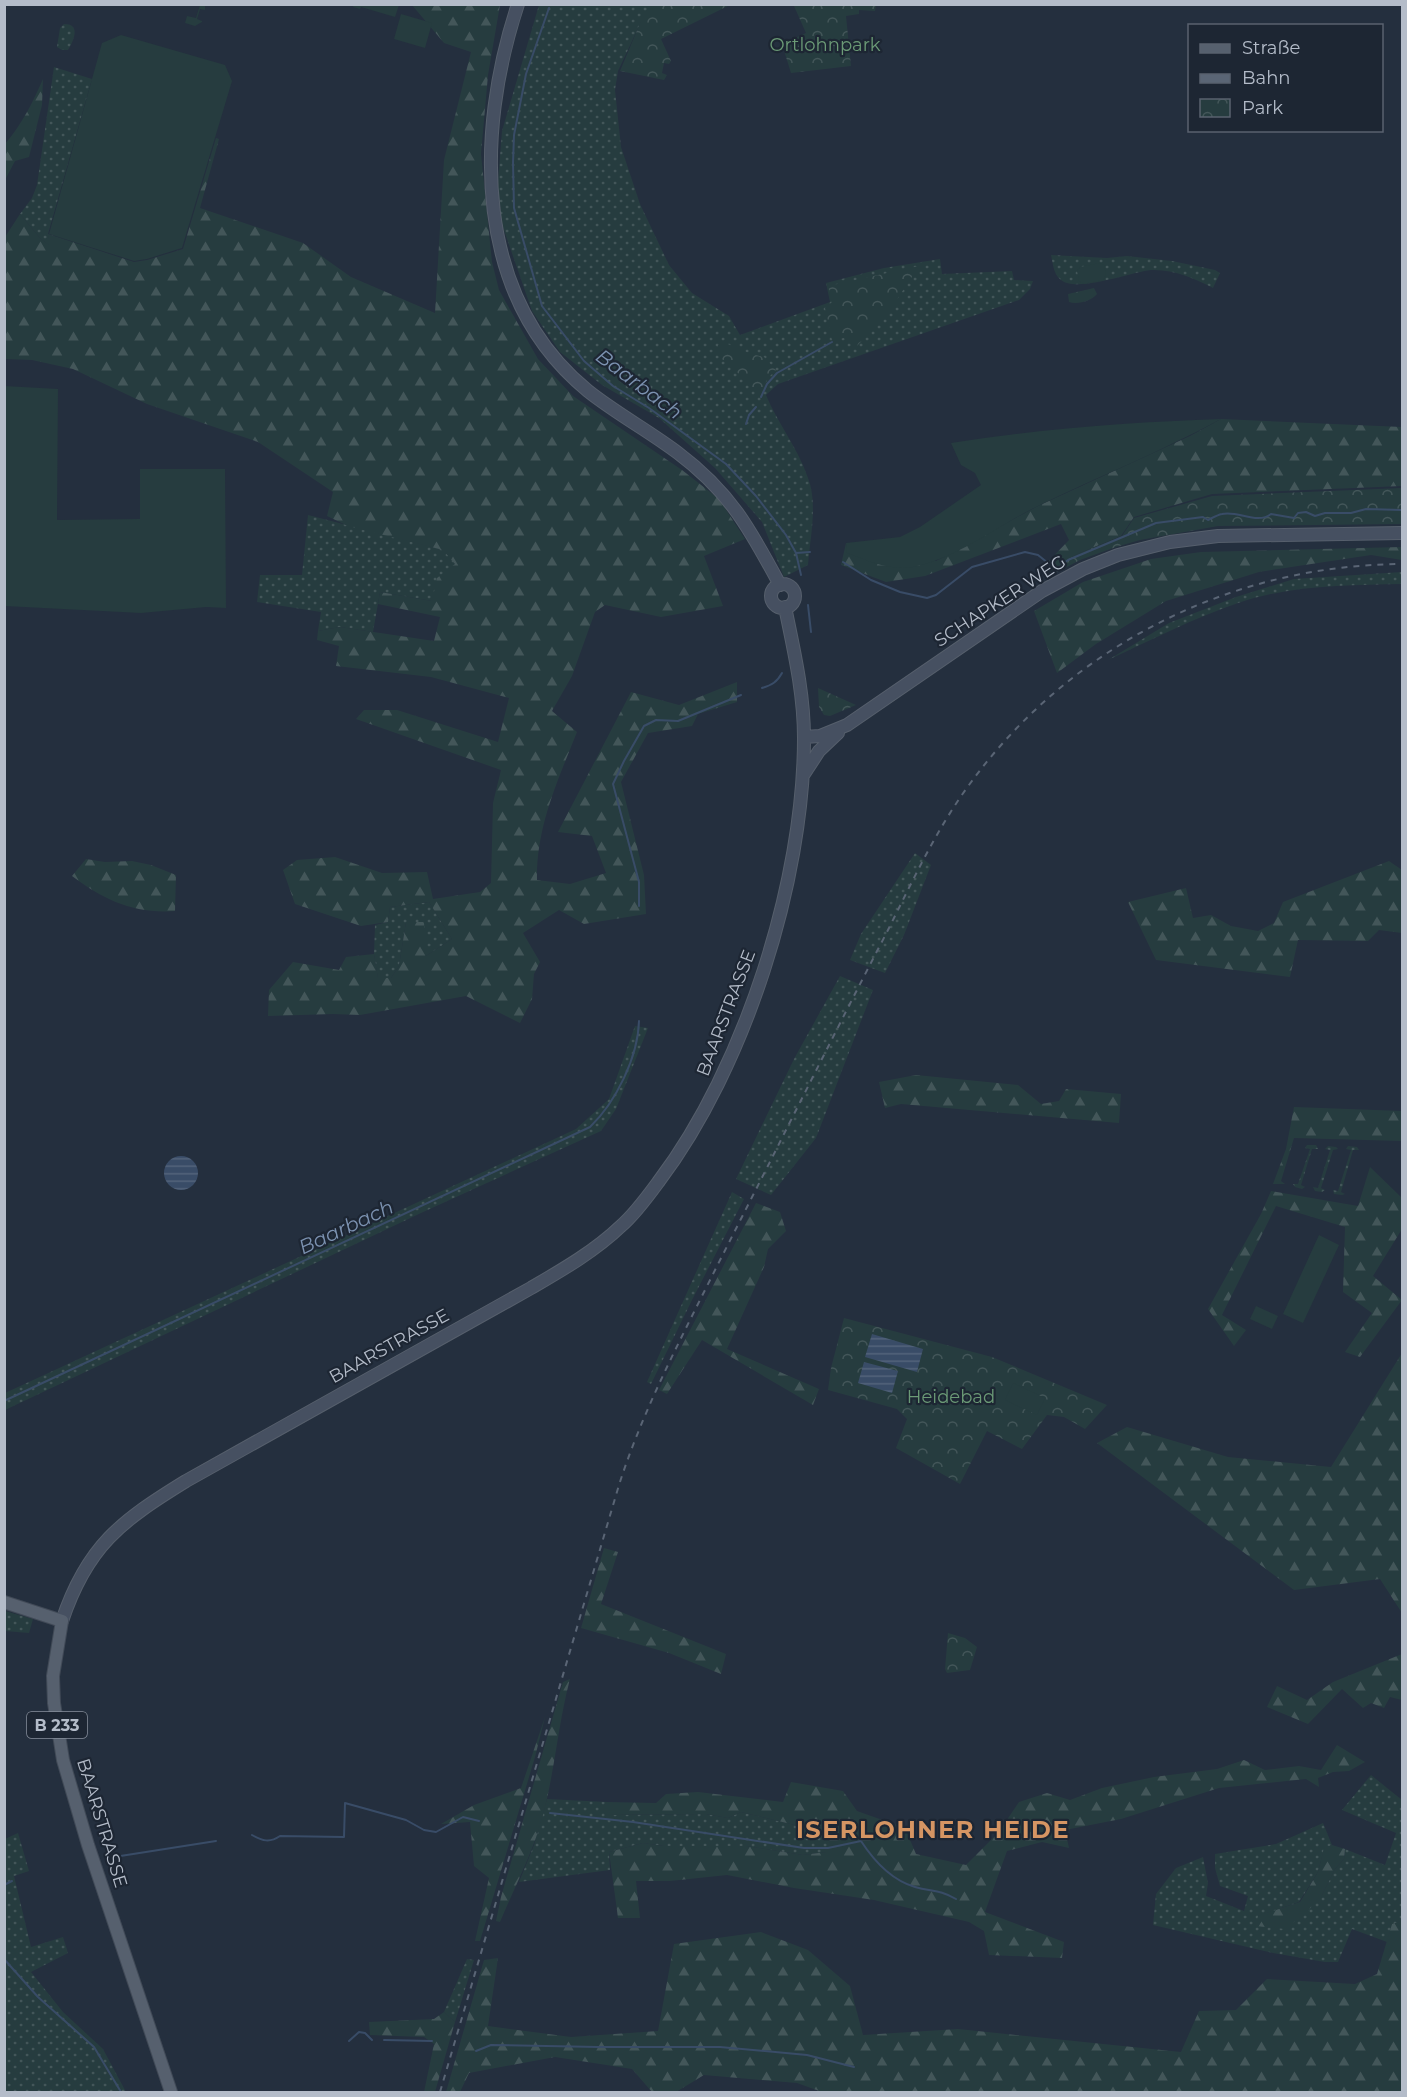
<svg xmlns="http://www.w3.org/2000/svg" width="1407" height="2097" font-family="Montserrat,sans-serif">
  <defs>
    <pattern id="grass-dots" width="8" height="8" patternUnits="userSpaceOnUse" patternTransform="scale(1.5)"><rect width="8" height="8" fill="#263c3f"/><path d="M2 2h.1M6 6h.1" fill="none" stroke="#435659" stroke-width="1.8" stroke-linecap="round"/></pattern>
    <pattern id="forest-firs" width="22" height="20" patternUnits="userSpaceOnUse" patternTransform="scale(1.5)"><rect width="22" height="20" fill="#263c3f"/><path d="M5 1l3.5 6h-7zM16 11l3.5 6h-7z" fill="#435659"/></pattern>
    <pattern id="park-crowns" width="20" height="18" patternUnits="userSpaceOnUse" patternTransform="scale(1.5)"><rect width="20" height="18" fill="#263c3f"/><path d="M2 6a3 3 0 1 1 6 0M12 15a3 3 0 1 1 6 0" fill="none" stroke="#435659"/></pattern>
    <pattern id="water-rules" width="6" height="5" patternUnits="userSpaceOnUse" patternTransform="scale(1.5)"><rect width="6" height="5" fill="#394c67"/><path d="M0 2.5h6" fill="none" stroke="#53647b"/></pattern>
  </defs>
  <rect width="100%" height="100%" fill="#242f3e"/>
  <path fill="url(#grass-dots)" d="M 539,5 L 658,5 L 641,22 L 618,71 L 615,90 L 621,147 L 640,204 L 669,265 L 692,293 L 729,316 L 740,335 L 830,302 L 826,283 L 884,268 L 940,259 L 942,274 L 1012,271 L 1014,280 L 1033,281 L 1030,289 L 1019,300 L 778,384 L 766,395 C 778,424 798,448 808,478 C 818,504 810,538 808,565 L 784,577 L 762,522 L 715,468 L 659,418 L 602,385 L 560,352 L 532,311 L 496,207 L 502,131 Z
    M 64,24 C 81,24 74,40 68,50 L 62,50 L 57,47 L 60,28 Z
    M 54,67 L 92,79 L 48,234 L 50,246 L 40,238 L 20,214 L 32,198 L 37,185 Z
    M 1051,255 L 1107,258 L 1127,256 L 1172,261 L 1215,270 L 1220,273 L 1213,288 C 1194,278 1173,269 1151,270 C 1131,272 1077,293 1061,280 C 1053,274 1053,263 1051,255 Z
    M 308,515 L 444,550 L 456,565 L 432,601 L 380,592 L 373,632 L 340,627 L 318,631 L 321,612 L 257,602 L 260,575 L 302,575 Z
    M 1402,572 L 1402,584 C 1348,585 1291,585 1238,603 C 1194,618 1151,640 1108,660 L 1169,623 L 1236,597 L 1294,579 Z
    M 915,853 L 931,865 L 904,935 L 885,973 L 850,960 L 861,934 Z
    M 429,902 L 452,939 L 426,956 L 406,922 L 399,966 L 391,978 L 378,979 L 374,954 L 375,925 L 388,922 L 390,907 Z
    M 840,976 L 873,990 L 816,1138 L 771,1195 L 736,1179 L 794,1059 Z
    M 635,1026 L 648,1028 L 616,1109 L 601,1131 L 421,1213 L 5,1410 L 5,1393 L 576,1129 L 609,1099 Z
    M 1307,1145 L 1316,1145 L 1318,1149 L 1312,1149 L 1301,1185 L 1305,1187 L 1302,1189 L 1295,1187 L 1293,1184 L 1298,1184 L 1310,1149 L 1305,1148 Z
    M 1328,1146 L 1336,1147 L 1338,1149 L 1333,1150 L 1321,1188 L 1325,1190 L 1322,1192 L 1315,1191 L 1313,1187 L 1318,1188 L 1330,1150 L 1325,1149 Z
    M 1348,1146 L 1357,1147 L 1359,1150 L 1353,1150 L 1341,1192 L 1345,1194 L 1342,1195 L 1334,1194 L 1333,1190 L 1338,1191 L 1351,1150 L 1346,1149 Z
    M 732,1192 L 744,1199 L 692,1300 L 651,1384 L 647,1382 Z
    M 5,1611 L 33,1619 L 29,1633 L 5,1631 Z
    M 1371,1775 L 1402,1800 L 1402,1921 L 1392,1925 L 1387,1942 L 1352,1929 L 1338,1962 L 1325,1962 L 1273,1953 L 1153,1925 L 1156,1894 L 1176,1868 L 1203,1857 L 1208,1883 L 1206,1896 L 1244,1911 L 1248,1896 L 1220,1886 L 1215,1868 L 1215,1854 L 1276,1844 L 1323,1823 L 1332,1845 L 1324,1849 L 1318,1872 L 1299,1902 L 1258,1916 L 1322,1895 L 1335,1869 L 1344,1859 L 1345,1849 L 1385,1865 L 1396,1833 L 1342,1810 Z
    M 547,1799 L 607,1802 L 607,1815 L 706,1814 L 728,1818 L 741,1812 L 819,1831 L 830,1841 L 827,1852 L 803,1855 L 746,1846 L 664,1846 L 643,1843 L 609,1852 L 610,1870 L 519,1882 L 534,1845 Z
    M 18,1833 L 29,1871 L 14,1876 L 31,1947 L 63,1937 L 68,1953 L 31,1972 L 63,2012 L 103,2049 L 126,2092 L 5,2092 L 5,1839 Z
    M 467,1959 L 474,1960 L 455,2022 L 444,2012 Z"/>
  <path fill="url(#forest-firs)" d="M 412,5 L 500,5 L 488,75 L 481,154 L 492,262 L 499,290 L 538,359 L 573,396 L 682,470 L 719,499 L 745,539 L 704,556 L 723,606 L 661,617 L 605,605 L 595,612 L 572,676 L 552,711 L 577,732 C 558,780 536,827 537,880 L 570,884 L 606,873 L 592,836 L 558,832 L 631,692 L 679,705 L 737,682 L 737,702 L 698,714 L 692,726 L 648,733 L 621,782 L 644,875 L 646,914 L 584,924 L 559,910 L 523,933 L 540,962 L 534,974 L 532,999 L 520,1023 L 466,996 L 360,1015 L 333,1014 L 268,1016 L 269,990 L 293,962 L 339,970 L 346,957 L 374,954 L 378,978 L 391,978 L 399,966 L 406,922 L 424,922 L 426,956 L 452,939 L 429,902 L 390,907 L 388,922 L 361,926 L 295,904 L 283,870 L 297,860 L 335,857 L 382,873 L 427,872 L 433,899 L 480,892 L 491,883 L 493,803 L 501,770 L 356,719 L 364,710 L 397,710 L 498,742 L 509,698 L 431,677 L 336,666 L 339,646 L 317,640 L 318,631 L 340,627 L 434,641 L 440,617 L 378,604 L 380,592 L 432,601 L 437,578 L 455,564 L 443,550 L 348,526 L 327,516 L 333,492 L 258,442 L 147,404 L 73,369 L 32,360 L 5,359 L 5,237 L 20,214 L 40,238 L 49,245 L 48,234 L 134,262 L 147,260 L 183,249 L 216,138 L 219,139 L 200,208 L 303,243 L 351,277 L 435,313 L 444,160 L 471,52 L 444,43 Z
    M 43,79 L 42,105 L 29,157 L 15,161 L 5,180 L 5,144 C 22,124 33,102 43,79 Z
    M 1221,419 L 1402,427 L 1402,486 L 1212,494 L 1134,517 L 1121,536 L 1077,554 L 1058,565 L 1043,567 L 1069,540 L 1061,524 L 925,576 L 886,582 L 841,565 L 846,543 L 848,553 L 936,561 L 1038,506 L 1190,436 Z
    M 1402,547 L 1402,560 L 1371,555 L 1259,572 L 1166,601 L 1096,644 L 1057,673 L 1034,611 L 1083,582 L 1151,559 L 1201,552 Z
    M 86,859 L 105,862 L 132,861 L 151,865 L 176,875 L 175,911 C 134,914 104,900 72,876 Z
    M 1389,861 L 1402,870 L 1402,933 L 1379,930 L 1368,941 L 1298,940 L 1290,977 L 1156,960 L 1128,902 L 1186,888 L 1193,918 L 1211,915 L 1231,926 L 1258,931 L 1274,923 L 1283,902 Z
    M 916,1075 L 1018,1085 L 1041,1104 L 1059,1101 L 1066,1089 L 1121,1094 L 1119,1123 L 901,1104 L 885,1108 L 879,1082 Z
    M 1294,1107 L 1402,1111 L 1402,1141 L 1294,1138 L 1281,1181 L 1285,1184 L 1273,1184 L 1286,1149 Z
    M 1370,1167 L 1402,1198 L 1402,1229 L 1373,1276 L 1402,1300 L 1360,1357 L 1345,1352 L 1372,1313 L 1343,1292 L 1345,1227 L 1276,1206 L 1222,1315 L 1246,1330 L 1234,1346 L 1208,1309 L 1261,1214 L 1271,1191 L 1358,1206 Z
    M 756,1203 L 780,1212 L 786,1231 L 768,1249 L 764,1267 L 727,1349 L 819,1389 L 813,1405 L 702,1340 L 667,1394 L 659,1390 Z
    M 1402,1353 L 1402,1613 L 1380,1579 L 1294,1590 L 1097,1443 L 1127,1427 L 1228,1457 L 1331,1467 Z
    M 604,1548 L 618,1552 L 601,1604 L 726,1654 L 721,1674 L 669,1653 L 581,1628 Z
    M 1402,1654 L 1402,1700 L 1390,1697 L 1384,1708 L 1371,1703 L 1363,1708 L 1342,1689 L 1308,1724 L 1267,1707 L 1277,1686 L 1307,1700 L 1333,1682 Z
    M 570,1679 C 558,1724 555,1770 543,1815 C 533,1853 515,1886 500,1922 L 496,1921 L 501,1897 L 563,1682 Z
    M 545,1717 L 535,1757 L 480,1941 L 475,1941 L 489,1878 L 474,1866 L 470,1822 L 441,1824 L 474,1805 L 521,1788 Z
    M 1337,1745 L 1365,1762 L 1349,1771 L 1333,1772 L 1318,1778 L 1319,1787 L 1306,1779 L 1219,1788 L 1121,1819 L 1065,1830 L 1069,1848 L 1042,1842 L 1007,1851 L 985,1912 L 1064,1942 L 1062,1958 L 989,1955 L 984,1931 L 969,1922 L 874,1900 L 794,1888 L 727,1875 L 670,1881 L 636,1881 L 640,1918 L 618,1918 L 609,1852 L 643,1843 L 664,1846 L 746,1846 L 803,1855 L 826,1852 L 830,1841 L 819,1831 L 741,1812 L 728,1818 L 706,1814 L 607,1815 L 607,1802 L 656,1803 L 666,1794 L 698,1792 L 783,1802 L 791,1782 L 843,1791 L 857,1811 L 905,1828 L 916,1854 L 966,1865 L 998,1833 L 1019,1802 L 1047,1793 L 1070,1800 L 1102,1788 L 1154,1777 L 1217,1769 L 1244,1760 L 1265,1770 L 1299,1766 L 1321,1770 Z
    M 1332,1845 L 1345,1849 L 1344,1859 L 1335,1869 L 1322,1895 L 1306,1913 L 1285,1929 L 1256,1926 L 1258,1916 L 1300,1902 L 1318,1872 L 1324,1848 Z
    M 1402,1921 L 1402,2092 L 822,2092 L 797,2083 L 704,2075 L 676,2092 L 652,2092 L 632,2069 L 555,2057 L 469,2073 L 460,2092 L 446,2092 L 484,1960 L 498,1958 L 488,2026 L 571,2037 L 658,2031 L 674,1944 L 761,1932 L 808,1950 L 850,1986 L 863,2035 L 958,2029 L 1181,2052 L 1199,2011 L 1236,2010 L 1267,1979 L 1355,1984 L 1377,1974 L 1392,1924 Z
    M 444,2012 L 455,2022 L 435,2092 L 424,2092 L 434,2044 L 424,2037 L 370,2035 L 369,2022 L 434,2019 Z"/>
  <path fill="url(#park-crowns)" d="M 658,4 L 730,5 L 661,39 L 671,61 L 669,64 L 664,63 L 662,73 L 667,75 L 664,80 L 620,71 L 641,21 Z
    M 797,4 L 876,5 L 875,11 L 859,10 L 859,14 L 846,16 L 851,66 L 791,73 L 782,44 L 806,33 L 794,6 Z
    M 919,266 L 888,313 L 855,348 L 844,338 L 832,340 L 825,308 L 832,302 L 828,286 Z
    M 1094,288 L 1097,294 C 1091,301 1078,305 1069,302 L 1068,294 Z
    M 721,341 L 751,354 L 764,357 L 776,370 L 767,379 L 760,396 L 739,374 L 714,352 Z
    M 1402,488 L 1402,524 L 1218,526 L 1140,540 L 1116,547 L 1080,560 L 1048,577 L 1043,567 L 1058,565 L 1077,554 L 1122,536 L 1134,518 L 1212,496 Z
    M 818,688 L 856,705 L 830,716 L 824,715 L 819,707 Z
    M 844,1318 L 992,1357 L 1107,1405 L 1085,1429 L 1064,1417 L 1047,1415 L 1022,1449 L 987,1431 L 960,1484 L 896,1448 L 907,1419 L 897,1409 L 828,1390 L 831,1368 Z
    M 948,1633 L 965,1638 L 977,1647 L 970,1670 L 947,1673 L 945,1669 Z"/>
  <path fill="#263c3f" d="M 354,4 L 399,4 L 399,5 L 395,17 L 361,7 L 360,9 L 353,7 Z
    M 200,5 L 205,5 L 205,10 L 200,9 L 197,19 L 202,21 L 202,22 L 195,26 L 185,23 L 187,16 L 196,18 Z
    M 401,14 L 432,23 L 425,48 L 394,39 Z
    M 121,35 L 225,65 L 232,81 L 182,248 L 147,259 L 134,261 L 49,234 L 102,43 Z
    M 1100,263 L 1104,265 L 1106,275 L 1103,280 L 1084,284 L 1079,281 L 1077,271 L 1080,267 Z
    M 4,386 L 58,389 L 57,520 L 140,519 L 140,469 L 225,469 L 226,608 L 206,607 L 141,613 L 5,606 Z
    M 1221,419 C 1162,451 1100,476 1040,505 C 998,525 959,558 913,567 C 890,571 869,561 847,553 L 846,543 L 900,537 L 920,527 L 981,485 L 975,473 L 961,465 L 951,443 C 1040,429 1131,422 1221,419 Z
    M 1319,1235 L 1339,1245 L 1303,1323 L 1283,1314 Z
    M 1256,1306 L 1278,1316 L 1272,1329 L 1250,1319 Z
    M 1013,1383 L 1045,1398 L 1037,1415 L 1005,1400 Z"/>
  <path fill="url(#water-rules)" d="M164 1173a17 17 0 1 1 34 0a17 17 0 1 1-34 0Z
    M 872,1334 L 923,1349 L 917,1372 L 865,1357 Z
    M 864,1362 L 898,1371 L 892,1393 L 858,1383 Z"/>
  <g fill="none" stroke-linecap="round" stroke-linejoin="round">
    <path stroke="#394c67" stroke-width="2" d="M 549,8 L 526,74 L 514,135 L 513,163 L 514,208 L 542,306 L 584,361 L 613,386 L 649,408 L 726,464 L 756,496 L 786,535 L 796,553 L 801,575
      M 761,397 L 767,384 L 777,373 L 832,342
      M 746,424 L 749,415 L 756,407
      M 796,553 L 810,552
      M 843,562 L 871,580 L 900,592 L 927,598 L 936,595 L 972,567 L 1025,552 L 1038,555 L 1053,567 L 1058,568 L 1068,560 L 1156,523 L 1203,517 L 1208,520 C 1212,518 1217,515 1222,514 C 1238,510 1257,525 1271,514 L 1294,518 L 1298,513 L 1306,512 L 1315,516 L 1325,513 L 1351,513 L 1366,509 L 1402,510
      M 808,605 L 811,632
      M 762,688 C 772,685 777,682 782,673
      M 639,906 L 639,882 L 613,784 L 624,761 L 644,726 L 656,720 L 678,721 L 741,695
      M 4,1401 L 590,1127 C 616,1102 638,1057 639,1021
      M 550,1813 L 633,1822 L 804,1848 L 828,1848 L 861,1841 C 874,1861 891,1880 915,1887 C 932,1892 939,1889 956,1899
      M 252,1835 C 262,1841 270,1843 280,1836 L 344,1837 L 345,1803 L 406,1820 L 424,1830 L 436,1832 L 463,1817 L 479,1821
      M 114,1857 L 216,1841
      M 4,1885 L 12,1881
      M 4,1959 L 38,1997 L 94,2047 L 121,2092
      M 384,2040 L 432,2041
      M 349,2041 L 359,2032 L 365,2033 L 372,2040
      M 476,2051 L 491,2045 L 598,2047 L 720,2047 L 807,2055 L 854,2067"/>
    <g stroke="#565f6c" stroke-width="14">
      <path id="secondary" d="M 518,4 C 475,134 473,297 588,391 C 617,414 649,431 678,453 C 730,492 750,529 780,585
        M771 596a12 12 0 1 1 24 0a12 12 0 1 1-24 0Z
        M 804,737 L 820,736 L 847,725 L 1042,591 L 1083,569 L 1118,555 L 1170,542 L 1218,536 L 1402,533
        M 804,774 L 819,751 L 838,733
        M 62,1621 C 87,1546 121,1521 186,1481 L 531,1288 C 562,1270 595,1251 621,1226 C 635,1214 648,1196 659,1181 C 745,1067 804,881 804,738 C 804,693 794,651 785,607"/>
    </g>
    <g stroke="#414a57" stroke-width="14">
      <path id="primary" d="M 4,1602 L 62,1621 L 53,1676 L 54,1703 L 63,1760 L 88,1845 L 171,2092"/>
    </g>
    <use href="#secondary" stroke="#465061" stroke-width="12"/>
    <use href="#primary" stroke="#56606e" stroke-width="12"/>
    <path stroke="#5a6575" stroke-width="2" stroke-dasharray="6 6" stroke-linecap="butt" d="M 440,2092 L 619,1485 C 640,1419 671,1358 702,1296 C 731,1238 761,1180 790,1122 C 822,1059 854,995 887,932 C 912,882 936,830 969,785 C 1070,646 1231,565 1402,564"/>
  </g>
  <g text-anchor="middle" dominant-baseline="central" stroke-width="4.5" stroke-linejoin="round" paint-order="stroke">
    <rect fill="#1d2633" stroke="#878f9c" stroke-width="1.5" x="27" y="1712" width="60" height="26" rx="4.5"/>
    <g font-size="16" font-weight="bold" fill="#b4bcc9">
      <text x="57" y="1725">B 233</text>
    </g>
    <g font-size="18" fill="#6b9a76" stroke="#1d2633">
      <text x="825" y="45">Ortlohnpark</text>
      <text x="951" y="1397">Heidebad</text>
    </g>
    <g font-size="18" fill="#b4bcc9" stroke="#1d2633">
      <text transform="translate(1000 601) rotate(-33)">SCHAPKER WEG</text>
      <text transform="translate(726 1013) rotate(-69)">BAARSTRASSE</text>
      <text transform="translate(389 1346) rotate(-29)">BAARSTRASSE</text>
      <text transform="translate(102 1823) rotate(73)">BAARSTRASSE</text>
    </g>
    <g font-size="20" font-style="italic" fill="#7c92b1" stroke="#1d2633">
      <text transform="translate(639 384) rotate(37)">Baarbach</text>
      <text transform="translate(346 1227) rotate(-25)">Baarbach</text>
    </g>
    <g font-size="24" font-weight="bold" letter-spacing="1.5" fill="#d59563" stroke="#1d2633">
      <text x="933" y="1829">ISERLOHNER HEIDE</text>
    </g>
  </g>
  <rect width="1407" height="2097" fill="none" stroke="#b4bcc9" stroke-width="12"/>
  <rect x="1188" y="24" width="195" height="108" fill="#1d2633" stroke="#59626f" stroke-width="1.5"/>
  <rect x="1200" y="44" width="30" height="9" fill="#56606e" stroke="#59626f" stroke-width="1.5"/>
  <text x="1242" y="54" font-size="18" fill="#b4bcc9">Straße</text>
  <rect x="1200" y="74" width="30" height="9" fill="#5a6575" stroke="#59626f" stroke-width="1.5"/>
  <text x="1242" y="84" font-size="18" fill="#b4bcc9">Bahn</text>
  <rect x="1200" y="99" width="30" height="18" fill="url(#park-crowns)" stroke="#59626f" stroke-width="1.5"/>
  <text x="1242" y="114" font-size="18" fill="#b4bcc9">Park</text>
</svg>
